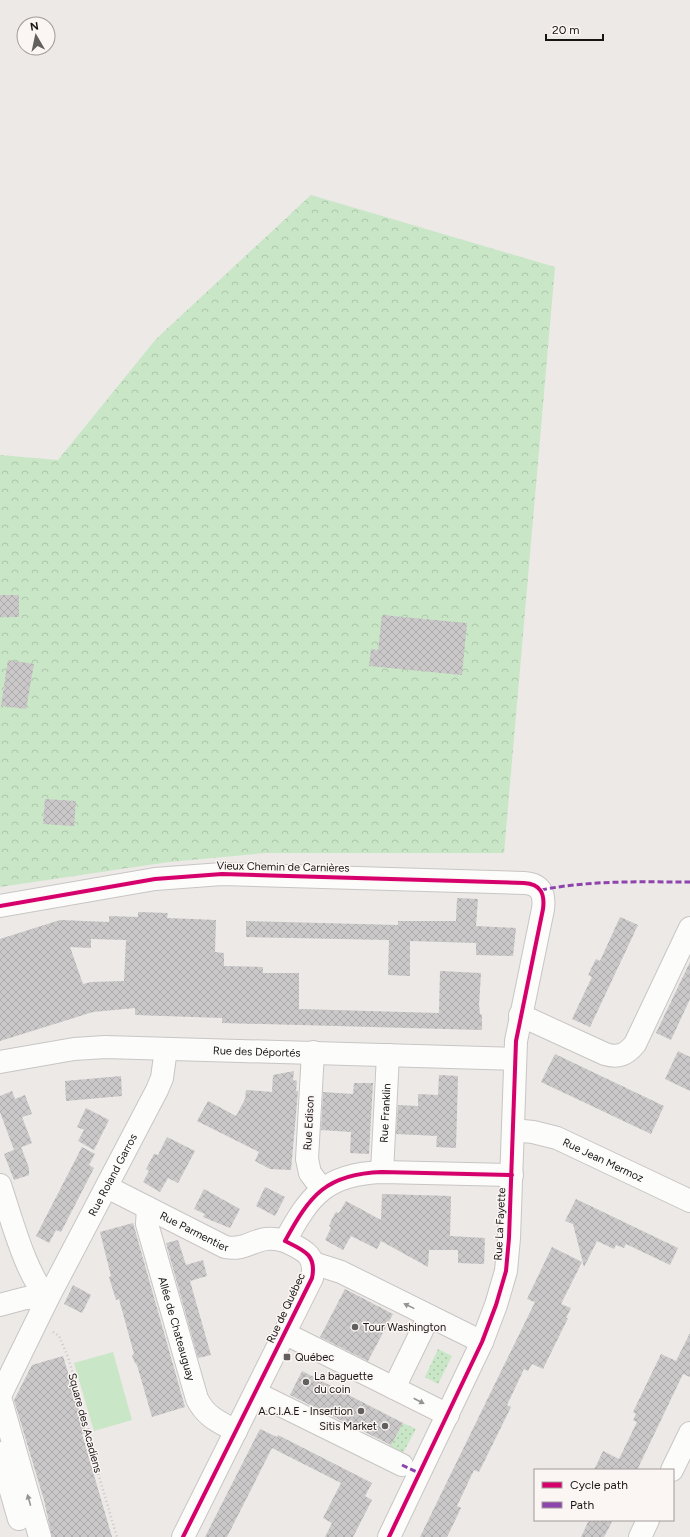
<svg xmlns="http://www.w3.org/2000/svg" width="690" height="1537" font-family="Figtree,sans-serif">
  <defs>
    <pattern id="grass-dots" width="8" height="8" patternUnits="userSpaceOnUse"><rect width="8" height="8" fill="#c9e7c7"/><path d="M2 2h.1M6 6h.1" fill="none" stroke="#acc5aa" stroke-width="1.8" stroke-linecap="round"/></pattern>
    <pattern id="forest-crowns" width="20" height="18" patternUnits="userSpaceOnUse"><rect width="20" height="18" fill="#c9e7c7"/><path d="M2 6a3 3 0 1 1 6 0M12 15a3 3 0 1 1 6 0" fill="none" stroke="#acc5aa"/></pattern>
    <pattern id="building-cross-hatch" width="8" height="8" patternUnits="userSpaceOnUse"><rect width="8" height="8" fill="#cac8c8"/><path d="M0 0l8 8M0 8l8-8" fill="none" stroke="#adabab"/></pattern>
  </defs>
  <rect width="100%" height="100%" fill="#ece9e7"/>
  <path fill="url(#grass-dots)" d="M 438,1349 L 452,1356 L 438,1384 L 425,1377 Z
    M 403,1423 L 416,1429 L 403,1453 L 390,1446 Z"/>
  <path fill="url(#forest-crowns)" d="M 311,195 L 555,267 L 504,853 L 266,853 L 169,862 L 0,887 L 0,455 L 58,460 L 156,339 Z"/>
  <path fill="#c9e7c7" d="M 113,1352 L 132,1420 L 94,1431 L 74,1363 Z"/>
  <path fill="url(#building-cross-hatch)" fill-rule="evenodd" d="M 0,595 L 19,595 L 19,617 L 0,617 Z
    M 382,615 L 467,623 L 462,675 L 369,666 L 371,649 L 378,650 Z
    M 8,660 L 34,664 L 26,709 L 1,706 Z
    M 45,799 L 76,801 L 74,826 L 43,824 Z
    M 457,898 L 478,899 L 476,926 L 516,928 L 513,956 L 476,955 L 476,943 L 410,941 L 410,976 L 388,975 L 389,940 L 246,937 L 246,921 L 398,925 L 398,921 L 456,921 Z
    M 138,912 L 168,913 L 167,918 L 216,920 L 215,952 L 224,953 L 224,966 L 263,967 L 263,973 L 299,973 L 299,1009 L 439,1013 L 440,971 L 481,973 L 479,1005 L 480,1014 L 482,1015 L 482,1030 L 222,1023 L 222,1018 L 135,1015 L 135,1008 L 93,1012 L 0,1041 L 0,939 L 60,920 L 109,922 L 109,916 L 138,917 ZM 91,939 L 126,940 L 124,981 L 91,982 L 83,984 L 70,947 L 91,948 Z
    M 620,917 L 638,925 L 590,1027 L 572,1019 L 592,977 L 588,975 L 596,959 L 600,961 Z
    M 690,962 L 690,999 L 671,1040 L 656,1033 Z
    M 678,1051 L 690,1057 L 690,1091 L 665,1079 Z
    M 555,1054 L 664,1106 L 651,1134 L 541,1082 Z
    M 294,1071 L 293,1080 L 297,1081 L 296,1091 L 298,1091 L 291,1170 L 270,1169 L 255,1161 L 259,1152 L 197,1121 L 208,1101 L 236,1116 L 245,1099 L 246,1090 L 272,1092 L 273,1075 Z
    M 439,1075 L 458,1076 L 456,1148 L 436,1147 L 437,1136 L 396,1134 L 398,1105 L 418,1106 L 418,1094 L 438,1095 Z
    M 121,1076 L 122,1096 L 66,1101 L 65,1081 Z
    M 354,1083 L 373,1083 L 369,1154 L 350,1153 L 351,1132 L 321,1130 L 323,1092 L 353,1094 Z
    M 12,1091 L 15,1099 L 25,1095 L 32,1114 L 22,1117 L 32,1143 L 14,1150 L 0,1112 L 0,1096 Z
    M 86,1108 L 109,1120 L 94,1150 L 78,1141 L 84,1130 L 77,1127 Z
    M 167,1137 L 195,1151 L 178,1183 L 168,1178 L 160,1192 L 143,1182 L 149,1171 L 146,1169 L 154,1154 L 158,1155 Z
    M 21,1147 L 29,1168 L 29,1175 L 14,1180 L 4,1154 Z
    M 82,1147 L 95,1154 L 89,1165 L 94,1168 L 61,1232 L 56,1230 L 49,1243 L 36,1236 Z
    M 265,1187 L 285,1197 L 275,1216 L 256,1206 Z
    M 204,1189 L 240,1209 L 230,1228 L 203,1217 L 205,1214 L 194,1209 Z
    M 382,1194 L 451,1196 L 450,1236 L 485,1238 L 484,1264 L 458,1263 L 458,1250 L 429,1250 L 428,1267 L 381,1241 L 377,1249 L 351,1236 L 343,1250 L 325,1240 L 331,1228 L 329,1226 L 332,1219 L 336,1212 L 339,1213 L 346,1201 L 381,1220 Z
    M 576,1199 L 678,1248 L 670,1265 L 626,1244 L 624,1248 L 616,1245 L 614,1249 L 597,1241 L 584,1267 L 573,1224 L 565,1221 Z
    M 133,1223 L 185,1407 L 152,1417 L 137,1365 L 135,1363 L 132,1356 L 134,1354 L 119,1299 L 116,1300 L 109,1277 L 111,1276 L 100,1232 Z
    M 178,1240 L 186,1265 L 203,1260 L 207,1276 L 190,1281 L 211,1355 L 198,1358 L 166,1243 Z
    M 552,1247 L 582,1262 L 561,1304 L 571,1308 L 566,1318 L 568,1318 L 543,1369 L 532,1364 L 528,1371 L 524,1369 L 507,1405 L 511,1407 L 479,1472 L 474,1470 L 457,1506 L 461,1508 L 447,1537 L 420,1537 L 535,1302 L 527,1299 Z
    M 73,1285 L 91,1295 L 82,1313 L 64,1304 Z
    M 345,1289 L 393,1314 L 368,1361 L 320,1337 Z
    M 690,1333 L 690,1377 L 683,1374 L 638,1468 L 641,1470 L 594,1470 L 603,1451 L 619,1459 L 637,1422 L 633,1420 L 636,1414 L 633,1412 L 661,1354 L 676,1361 Z
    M 63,1356 L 86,1433 L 82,1434 L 112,1537 L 52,1537 L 44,1500 L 14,1400 L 32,1365 Z
    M 302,1371 L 403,1423 L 391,1445 L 290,1395 Z
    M 260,1429 L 277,1437 L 278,1435 L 372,1483 L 365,1496 L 372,1500 L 353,1537 L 325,1537 L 332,1523 L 323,1518 L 341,1483 L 272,1448 L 227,1537 L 205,1537 Z
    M 589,1520 L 613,1520 L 604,1537 L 581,1537 Z"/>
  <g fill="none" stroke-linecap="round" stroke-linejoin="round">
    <g stroke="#c8c5c4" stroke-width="24">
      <g id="minor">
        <path d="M 0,906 L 155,879 L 222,874 L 524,883 C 541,884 545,894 543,909 L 516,1041 L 509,1238 L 506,1271 L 496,1305 L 482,1342 L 389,1537"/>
        <path d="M 520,1015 L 605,1054 C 618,1058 626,1055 635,1044 L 690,928"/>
        <path d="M 313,1052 L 307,1159 L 310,1173 L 322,1189"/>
        <path id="s1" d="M 0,1062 L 74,1049 L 105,1047 L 515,1059"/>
        <path id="s2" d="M 513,1130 L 533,1132 L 557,1138 L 690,1201"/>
        <path id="s3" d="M 382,1172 L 388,1055"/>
        <path d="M 0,1185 C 11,1217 26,1276 48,1298 L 0,1396"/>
        <path id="s4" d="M 107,1187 L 225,1247 C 250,1252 256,1232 285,1241"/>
        <path id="s5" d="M 148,1208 L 147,1224 L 197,1399 C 206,1417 219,1422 236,1431"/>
        <path d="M 313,1263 L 341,1272 L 482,1342"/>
        <path id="s6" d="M 0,1305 L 26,1298 L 48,1298 L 157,1090 L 162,1078 L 166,1049"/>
        <path d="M 284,1333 L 448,1415"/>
        <path d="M 394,1388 L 429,1316"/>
        <path d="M 256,1393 L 402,1465"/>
        <path d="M 0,1397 L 40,1537"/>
        <path d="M 0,1453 L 19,1519"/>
        <path d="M 672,1470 L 690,1433"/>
        <path d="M 183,1537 L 312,1278 C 317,1254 303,1250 285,1241 C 310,1195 326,1174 382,1172 L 512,1175"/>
        <path d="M 640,1537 L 648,1520"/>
      </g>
    </g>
    <path stroke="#c8c8c7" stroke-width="2.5" stroke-dasharray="1 3" stroke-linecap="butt" d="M 53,1332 L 59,1336 L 68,1357 L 92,1441 L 90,1446 L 117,1537"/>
    <use href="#minor" stroke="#fcfcfb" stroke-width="22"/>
    <path stroke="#8e44ad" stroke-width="3" stroke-dasharray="6 3" stroke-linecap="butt" d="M 541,890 C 591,880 640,882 690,882
      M 402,1465 L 419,1473"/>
    <g stroke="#fbf5f3" stroke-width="6">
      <path id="cycleway" d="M 0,906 L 155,879 L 222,874 L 524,883 C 541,884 545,894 543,909 L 516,1041 L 509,1238 L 506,1271 L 496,1305 L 482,1342 L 389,1537
        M 183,1537 L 312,1278 C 317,1254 303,1250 285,1241 C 310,1195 326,1174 382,1172 L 512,1175"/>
    </g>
    <use href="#cycleway" stroke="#d6006c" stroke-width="4"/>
  </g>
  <defs><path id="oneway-solid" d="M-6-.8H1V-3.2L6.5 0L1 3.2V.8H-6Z"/></defs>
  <g fill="#959494">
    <use href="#oneway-solid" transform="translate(409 1306) rotate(-154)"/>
    <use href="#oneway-solid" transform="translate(419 1401) rotate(27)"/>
    <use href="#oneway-solid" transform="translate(29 1500) rotate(-106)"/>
  </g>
  <g fill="#62605e" stroke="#fbf5f3" stroke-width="1.5">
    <circle cx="355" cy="1327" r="4"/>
    <rect x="283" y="1353" width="8" height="8" rx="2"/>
    <circle cx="306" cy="1382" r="4"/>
    <circle cx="361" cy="1411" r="4"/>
    <circle cx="385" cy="1426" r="4"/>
  </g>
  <g text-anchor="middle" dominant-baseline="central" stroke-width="3" stroke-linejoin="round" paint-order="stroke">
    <g font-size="11" fill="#181615" stroke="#fbf5f3">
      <text transform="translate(283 867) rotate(1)">Vieux Chemin de Carnières</text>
      <text stroke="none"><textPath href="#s1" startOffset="258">Rue des Déportés</textPath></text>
      <text stroke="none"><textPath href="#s3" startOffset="59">Rue Franklin</textPath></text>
      <text transform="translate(309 1123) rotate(-87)">Rue Edison</text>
      <text stroke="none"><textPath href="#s2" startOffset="96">Rue Jean Mermoz</textPath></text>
      <text stroke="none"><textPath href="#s6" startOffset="188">Rue Roland Garros</textPath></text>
      <text transform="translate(500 1224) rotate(-87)">Rue La Fayette</text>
      <text stroke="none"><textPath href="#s4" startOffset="98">Rue Parmentier</textPath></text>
      <text transform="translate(286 1308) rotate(-65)">Rue de Québec</text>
      <text stroke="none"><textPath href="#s5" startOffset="125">Allée de Chateauguay</textPath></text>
      <text transform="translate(85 1423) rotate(75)">Square des Acadiens</text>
    </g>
    <g font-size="11" fill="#181615" stroke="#fbf5f3" text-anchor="start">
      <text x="363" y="1327">Tour Washington</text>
      <text x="295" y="1357">Québec</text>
      <text x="314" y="1376">La baguette<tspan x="314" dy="13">du coin</tspan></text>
      <text x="353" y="1411" text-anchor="end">A.C.I.A.E - Insertion</text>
      <text x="377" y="1426" text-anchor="end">Sitis Market</text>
    </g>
  </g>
  <rect x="534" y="1469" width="140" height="52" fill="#fbf5f3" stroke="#a09c9a"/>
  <rect x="542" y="1482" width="20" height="6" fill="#d6006c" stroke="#a09c9a"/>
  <text x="570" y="1489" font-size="12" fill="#181615">Cycle path</text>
  <rect x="542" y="1502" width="20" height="6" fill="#8e44ad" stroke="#a09c9a"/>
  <text x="570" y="1509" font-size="12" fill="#181615">Path</text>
  <g transform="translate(36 36) rotate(351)"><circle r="19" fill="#fbf5f3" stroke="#a09c9a"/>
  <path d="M0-3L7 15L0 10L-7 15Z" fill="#62605e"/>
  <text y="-6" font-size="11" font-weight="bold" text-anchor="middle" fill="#181615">N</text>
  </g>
  <path d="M546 34v6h57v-6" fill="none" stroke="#181615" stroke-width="2"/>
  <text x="552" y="34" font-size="12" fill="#181615" stroke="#fbf5f3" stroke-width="3" paint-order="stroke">20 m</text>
</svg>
